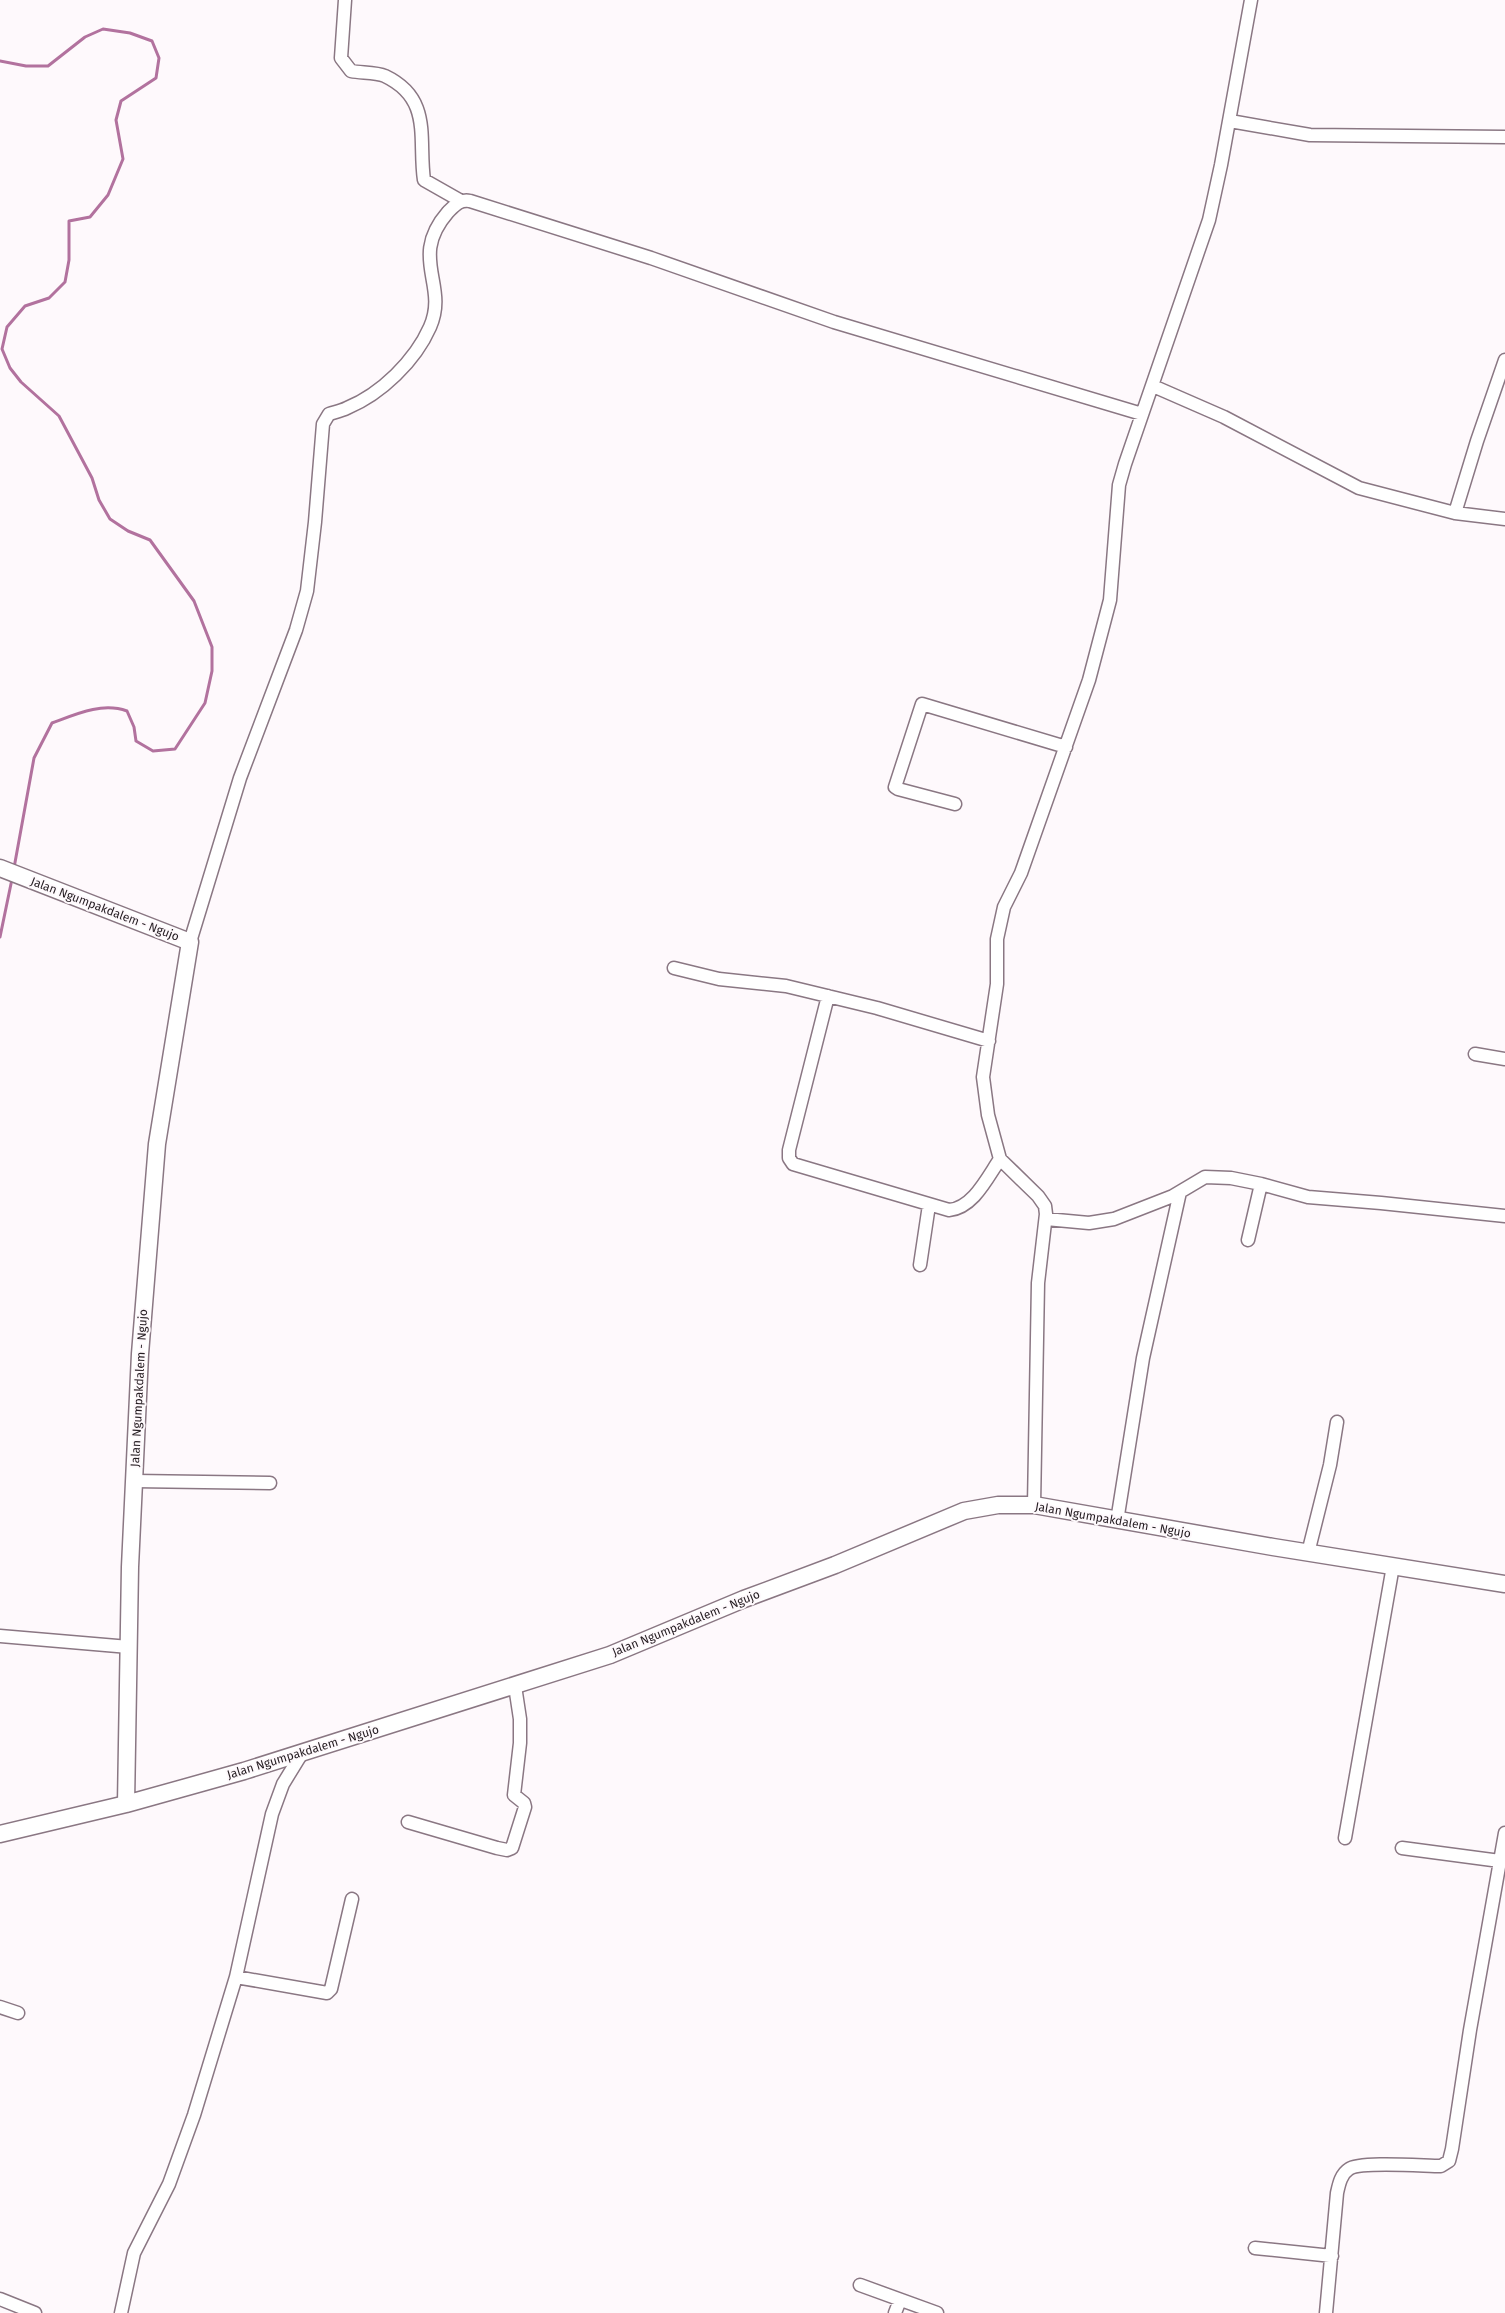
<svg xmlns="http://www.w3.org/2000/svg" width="1505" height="2313" font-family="'Fira Sans',sans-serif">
  <rect width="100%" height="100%" fill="#fef9fc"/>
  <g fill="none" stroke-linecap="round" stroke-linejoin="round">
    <path stroke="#b2729e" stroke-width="3" d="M 0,61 L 26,66 L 48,66 L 85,37 L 103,29 L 130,33 L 152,41 L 159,58 L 156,78 L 121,101 L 116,120 L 123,159 L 108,195 L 90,217 L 69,221 L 69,260 L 65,282 L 49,298 L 25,306 L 7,327 L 2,349 L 10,368 L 21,382 L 59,416 L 92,478 L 99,500 L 110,519 L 128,531 L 150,540 L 194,601 L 212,647 L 212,671 L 205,703 L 175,749 L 153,751 L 136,741 L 134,727 L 127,711 C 102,702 76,714 52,723 L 34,758 L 14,868
      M 0,937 L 12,879"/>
    <g stroke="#8a7783" stroke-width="15">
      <path id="minor" d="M 345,0 L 341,58 L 351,71 C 361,73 376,72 385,76 C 433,99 418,139 424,180 L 461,201
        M 1230,121 L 1310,135 L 1505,137
        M 1153,386 L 1224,417 L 1359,488 L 1455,513 L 1505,519
        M 1455,513 L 1477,441 L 1505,360
        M 955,804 L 898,789 L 895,787 L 922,704 L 1066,747
        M 190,942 L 240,778 L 296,630 L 307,591 L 315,522 L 323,424 L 329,414 C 335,412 341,411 347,408 C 381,394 415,361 430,327 C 449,284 408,258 448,212 C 455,205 460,199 470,201 L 651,258 L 834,322 L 1142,414
        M 674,968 L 719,979 L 786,986 L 877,1008 L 989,1041
        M 828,996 L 789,1150 L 789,1158 L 793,1164 L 949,1210 C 973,1208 987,1178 1000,1159
        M 1475,1054 L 1505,1059
        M 1046,1219 L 1089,1223 L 1114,1219 L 1173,1196 L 1205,1177 L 1231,1178 L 1261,1184
        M 1248,1240 L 1261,1184 L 1308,1197 L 1381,1203 L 1505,1216
        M 920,1265 L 929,1205
        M 134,1481 L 270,1483
        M 1034,1505 L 1038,1283 L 1046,1214 L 1045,1206 L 1038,1196 L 1000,1159 L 988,1115 L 983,1077 L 997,984 L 997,939 L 1004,907 L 1021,873 L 1089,680 L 1110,600 L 1119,485 L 1125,464 L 1209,220 L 1221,165 L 1251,0
        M 1117,1521 L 1143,1358 L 1180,1192
        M 1308,1553 L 1330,1465 L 1337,1422
        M 0,1636 L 129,1647
        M 408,1822 L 497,1848 L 507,1850 L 512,1848 L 525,1807 L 524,1803 L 514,1795 L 520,1743 L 520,1719 L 515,1686
        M 1345,1838 L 1393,1566
        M 1402,1848 L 1500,1861
        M 236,1977 L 327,1993 L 331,1989 L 352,1899
        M 0,2007 L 18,2013
        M 1255,2248 L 1332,2256
        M 860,2285 L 937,2313
        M 0,2299 L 35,2313
        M 121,2313 L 134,2253 L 169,2184 L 194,2115 L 236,1977 L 272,1814 L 283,1784 L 302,1753
        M 895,2313 L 900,2300
        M 1326,2313 L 1337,2193 C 1339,2184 1341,2174 1349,2169 C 1360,2161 1424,2166 1441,2166 L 1449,2161 L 1452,2149 L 1470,2030 L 1505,1833"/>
    </g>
    <g stroke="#8a7783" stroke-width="19">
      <path id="tertiary" d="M 0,868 L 190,942 L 157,1144 L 140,1354 L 130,1567 L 126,1804
        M 0,1834 L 126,1804 L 244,1771 L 610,1655 L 744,1599 L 835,1565 L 964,1511 L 998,1505 L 1034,1505 L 1273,1547 L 1505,1584"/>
    </g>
    <use href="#minor" stroke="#fff" stroke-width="12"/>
    <use href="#tertiary" stroke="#fff" stroke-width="16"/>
  </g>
  <g text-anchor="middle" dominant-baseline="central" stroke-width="4" stroke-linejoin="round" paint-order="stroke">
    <g font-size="12" fill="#241c21" stroke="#fef9fc">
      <text transform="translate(105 909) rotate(21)">Jalan Ngumpakdalem - Ngujo</text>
      <text transform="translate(139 1388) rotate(-87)">Jalan Ngumpakdalem - Ngujo</text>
      <text transform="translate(1113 1520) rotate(10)">Jalan Ngumpakdalem - Ngujo</text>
      <text transform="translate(686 1623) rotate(-22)">Jalan Ngumpakdalem - Ngujo</text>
      <text transform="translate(303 1752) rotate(-17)">Jalan Ngumpakdalem - Ngujo</text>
    </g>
  </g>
</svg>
